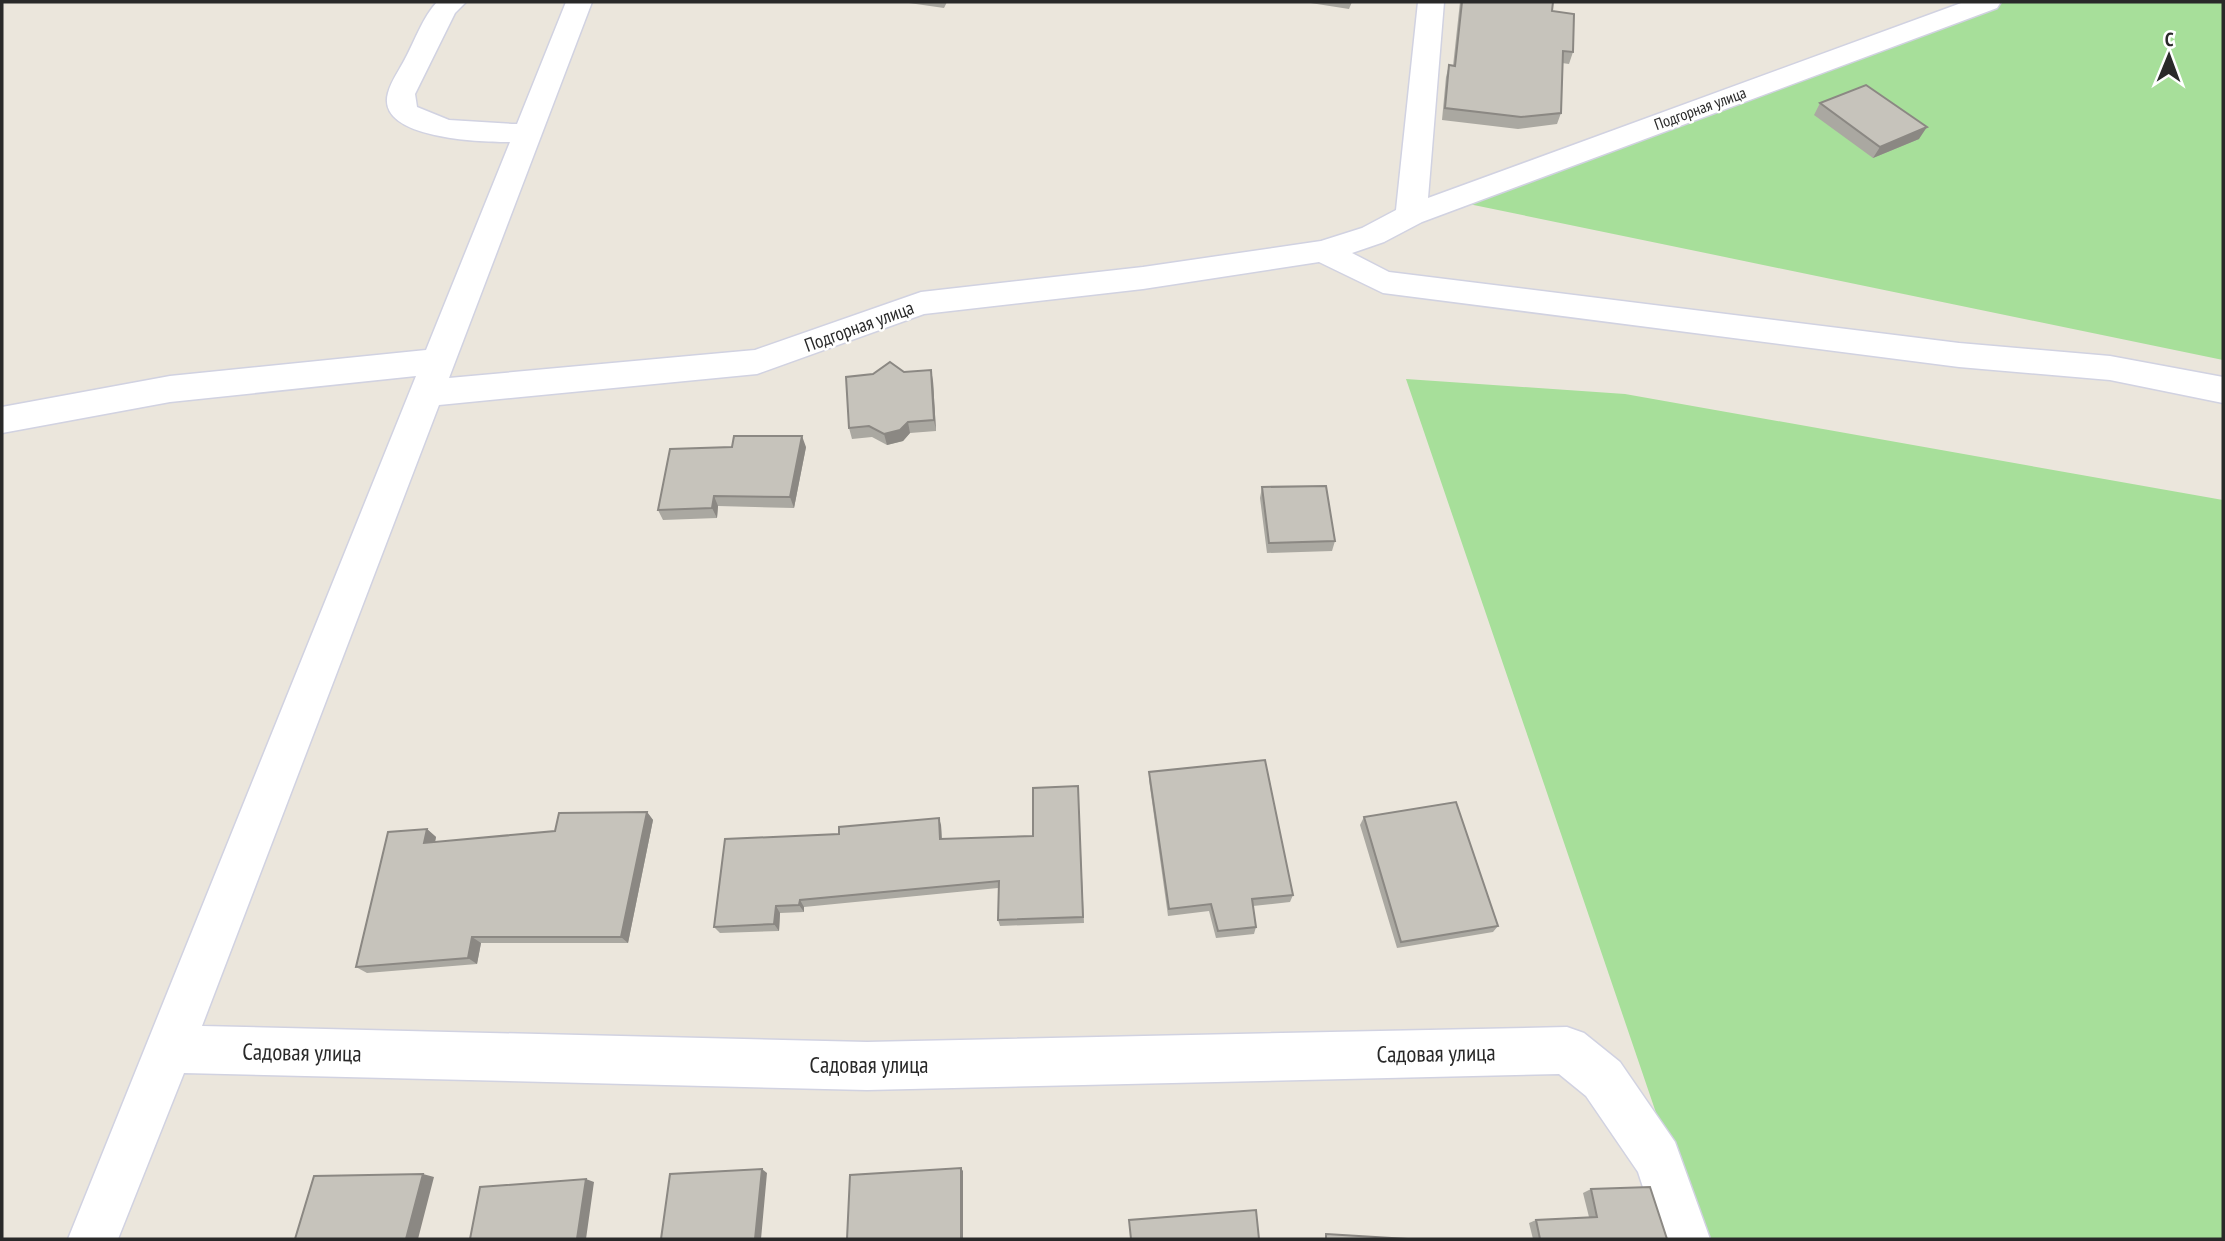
<svg xmlns="http://www.w3.org/2000/svg" width="2225" height="1241" font-family="'PT Sans Narrow',sans-serif">
  <rect width="100%" height="100%" fill="#ebe6dc"/>
  <path fill="#a7df9a" d="M 1988,2 L 2223,2 L 2223,360 L 1459,202 Z
    M 1406,379 L 1625,394 L 2223,500 L 2223,1239 L 1699,1239 Z"/>
  <g fill="none" stroke-linecap="round" stroke-linejoin="round">
    <g stroke="#d1d2e1" stroke-width="3">
      <path id="minor" d="M 437,2 L 466,2 L 455,13 L 415,94 L 417,107 L 449,120 L 512,124 L 517,124 L 566,2 L 592,2 L 449,378 L 755,350 L 921,292 L 1143,267 L 1321,241 L 1362,228 L 1396,210 L 1418,2 L 1444,2 L 1428,198 L 1964,2 L 2001,2 L 1997,8 L 1422,222 L 1384,242 L 1352,253 L 1389,272 L 1959,343 L 2110,356 L 2223,377 L 2223,403 L 2110,380 L 1959,367 L 1383,293 L 1319,262 L 1143,289 L 924,314 L 757,374 L 439,405 L 202,1026 L 867,1042 L 1567,1027 L 1584,1033 L 1620,1062 L 1675,1142 L 1710,1239 L 1660,1239 L 1638,1172 L 1586,1096 L 1559,1074 L 867,1090 L 184,1073 L 118,1239 L 68,1239 L 416,376 L 170,402 L 2,433 L 2,407 L 170,376 L 426,350 L 510,142 C 482,142 375,139 388,93 C 391,81 400,69 405,59 C 415,40 423,17 437,2 Z"/>
    </g>
    <use href="#minor" fill="#fff" fill-rule="evenodd"/>
  </g>
  <path fill="#aaa8a1" d="M 902,2 L 947,2 L 944,8 Z
    M 1304,2 L 1352,2 L 1349,9 Z
    M 1460,2 L 1553,2 L 1552,11 L 1573,52 L 1569,64 L 1562,63 L 1561,113 L 1557,124 L 1518,129 L 1442,120 L 1446,77 L 1449,65 L 1453,66 Z
    M 1820,103 L 1919,139 L 1873,158 L 1814,115 Z
    M 904,372 L 933,381 L 936,431 L 910,433 L 903,441 L 887,445 L 872,437 L 852,439 L 849,428 Z
    M 806,447 L 794,508 L 718,506 L 717,518 L 663,520 L 658,510 Z
    M 1262,487 L 1335,541 L 1332,551 L 1267,553 L 1260,498 Z
    M 1149,772 L 1293,895 L 1290,902 L 1253,906 L 1256,927 L 1254,934 L 1216,938 L 1209,911 L 1168,916 L 1149,780 Z
    M 1078,786 L 1084,923 L 1000,926 L 998,920 L 998,888 L 804,907 L 804,912 L 780,913 L 779,931 L 720,933 L 714,927 L 839,834 L 941,825 L 942,839 L 1033,836 Z
    M 647,812 L 653,820 L 628,943 L 481,943 L 477,964 L 367,973 L 356,967 L 427,829 L 436,837 L 435,842 L 555,831 Z
    M 1364,817 L 1498,926 L 1493,932 L 1397,948 L 1360,825 Z
    M 1591,1189 L 1667,1239 L 1533,1239 L 1529,1223 L 1536,1220 L 1589,1217 L 1583,1193 Z"/>
  <path fill="#8b8883" d="M 1927,127 L 1919,139 L 1873,158 L 1880,147 Z
    M 931,370 L 933,381 L 936,431 L 934,420 Z
    M 908,422 L 910,433 L 903,441 L 887,445 L 884,434 Z
    M 802,436 L 806,447 L 794,508 L 790,497 Z
    M 714,496 L 718,506 L 717,518 L 712,508 Z
    M 647,812 L 653,820 L 628,943 L 621,937 Z
    M 939,818 L 941,825 L 942,846 L 940,839 Z
    M 427,829 L 436,837 L 433,851 L 424,843 Z
    M 800,900 L 804,907 L 804,912 L 799,905 Z
    M 776,906 L 780,913 L 779,931 L 774,924 Z
    M 472,937 L 481,943 L 477,964 L 468,958 Z
    M 961,1168 L 963,1171 L 963,1239 L 961,1239 Z
    M 762,1169 L 767,1173 L 761,1239 L 755,1239 Z
    M 423,1174 L 434,1177 L 418,1239 L 406,1239 Z
    M 586,1179 L 594,1182 L 586,1239 L 577,1239 Z"/>
  <path fill="#c6c3bb" stroke="#8b8883" stroke-width="2" d="M 1462,2 L 1553,2 L 1552,11 L 1574,14 L 1573,52 L 1563,51 L 1561,113 L 1521,117 L 1445,108 L 1449,65 L 1455,66 Z
    M 1866,85 L 1927,127 L 1880,147 L 1820,103 Z
    M 890,362 L 904,372 L 931,370 L 934,420 L 908,422 L 900,430 L 884,434 L 869,426 L 849,428 L 846,377 L 873,374 Z
    M 734,436 L 802,436 L 790,497 L 714,496 L 712,508 L 658,510 L 670,449 L 732,447 Z
    M 1326,486 L 1335,541 L 1269,543 L 1262,487 Z
    M 1265,760 L 1293,895 L 1252,899 L 1256,927 L 1218,931 L 1211,904 L 1169,909 L 1149,772 Z
    M 1078,786 L 1083,917 L 998,920 L 999,881 L 800,900 L 799,905 L 776,906 L 774,924 L 714,927 L 725,839 L 839,834 L 839,827 L 939,818 L 940,839 L 1033,836 L 1033,788 Z
    M 1456,802 L 1498,926 L 1401,942 L 1364,817 Z
    M 647,812 L 621,937 L 472,937 L 468,958 L 356,967 L 388,832 L 427,829 L 424,843 L 555,831 L 559,813 Z
    M 961,1168 L 961,1239 L 847,1239 L 850,1175 Z
    M 762,1169 L 755,1239 L 661,1239 L 670,1174 Z
    M 423,1174 L 406,1239 L 295,1239 L 314,1176 Z
    M 586,1179 L 577,1239 L 470,1239 L 480,1187 Z
    M 1650,1187 L 1667,1239 L 1540,1239 L 1536,1220 L 1597,1217 L 1591,1189 Z
    M 1256,1210 L 1259,1239 L 1131,1239 L 1129,1220 Z
    M 1326,1234 L 1408,1239 L 1326,1239 Z"/>
  <g text-anchor="middle" dominant-baseline="central" stroke-width="5" stroke-linejoin="round" paint-order="stroke">
    <g font-size="16" fill="#292929" stroke="#fff">
      <text transform="translate(1700 108) rotate(-20)">Подгорная улица</text>
    </g>
    <g font-size="19" fill="#292929" stroke="#fff">
      <text transform="translate(859 326) rotate(-20)">Подгорная улица</text>
    </g>
    <g font-size="23" fill="#292929" stroke="#fff">
      <text transform="translate(302 1052) rotate(1)">Садовая улица</text>
      <text transform="translate(1436 1053) rotate(-1)">Садовая улица</text>
      <text x="869" y="1064">Садовая улица</text>
    </g>
  </g>
  <rect width="2225" height="1241" fill="none" stroke="#292929" stroke-width="7"/>
  <g transform="translate(2169 56) rotate(1)" stroke="#ffffff" stroke-width="5" paint-order="stroke">
  <path d="M0-5L12 26L0 18L-12 26Z" fill="#292929"/>
  <text y="-10" font-size="19" font-weight="bold" text-anchor="middle" fill="#292929">С</text>
  </g>
</svg>
